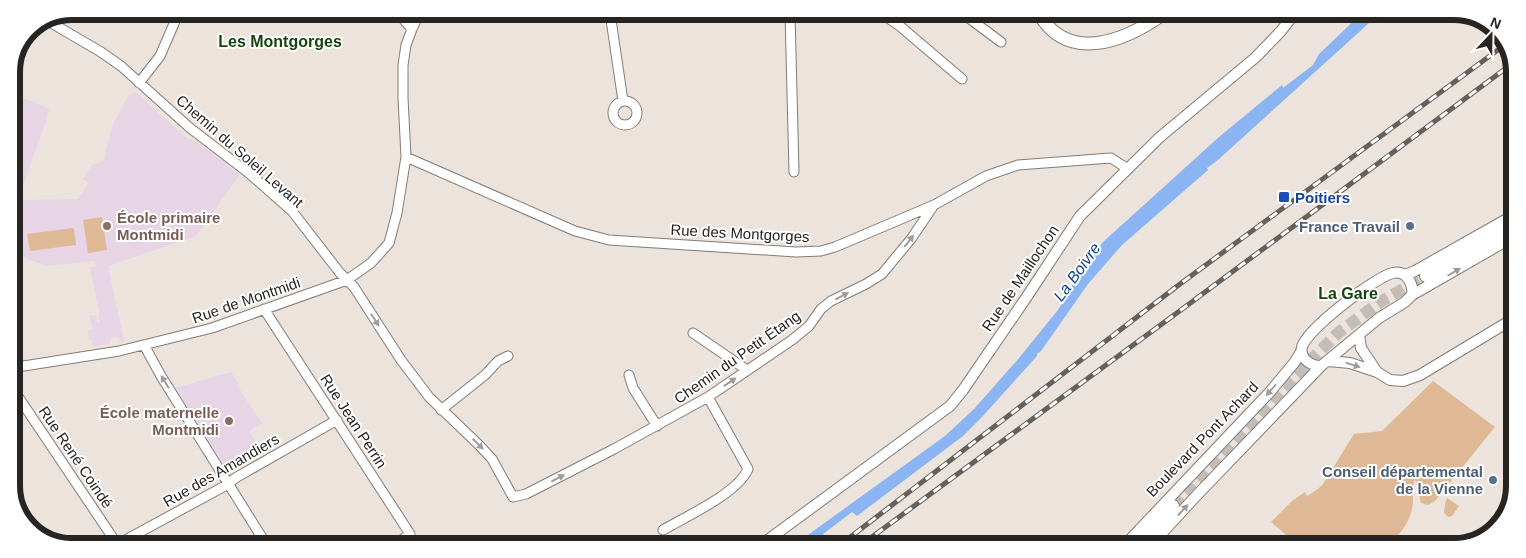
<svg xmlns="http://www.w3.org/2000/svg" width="1526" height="558" font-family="Arial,sans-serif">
  <rect width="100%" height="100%" fill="#ebe3dc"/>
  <path fill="#e7d4e5" d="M 135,92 L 189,140 L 190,138 L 215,155 L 214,156 L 225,162 L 239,176 L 196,236 L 108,266 L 124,341 L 121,342 L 118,337 L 111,338 L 110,344 L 93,347 L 92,339 L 89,340 L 88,330 L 93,329 L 89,316 L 96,315 L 97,322 L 100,322 L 99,315 L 100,314 L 90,268 L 96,267 L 95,261 L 46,266 L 18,255 L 11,255 L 11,93 L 50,109 L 18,200 L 78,199 L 89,183 L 83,179 L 91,166 L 103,161 L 113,124 L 130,93 L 132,94 Z
    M 231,372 L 238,383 L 237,384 L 243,395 L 262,423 L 249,431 L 263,453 L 232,471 L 227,469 L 175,388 Z"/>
  <path fill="#dfb995" d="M 102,217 L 107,250 L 88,253 L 83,220 Z
    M 74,228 L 76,245 L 30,251 L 27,234 Z
    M 1433,381 L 1495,427 L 1435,501 L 1428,505 L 1421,503 L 1415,479 C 1412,487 1413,494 1413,503 C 1411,522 1400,535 1386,547 L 1299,546 L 1271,522 L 1292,501 L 1305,492 L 1307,496 L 1318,489 L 1323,484 L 1354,434 L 1382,431 Z
    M 1447,498 L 1459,506 L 1452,516 L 1448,517 L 1444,513 L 1445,505 Z"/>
  <path fill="#8ab4f2" d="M 1361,14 L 1379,14 L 1219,159 L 1207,168 L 1208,170 L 1122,245 L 1088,284 L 1041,351 L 1037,354 L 1037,356 L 982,417 L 963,436 L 857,516 L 852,512 L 823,534 L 827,539 L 818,545 L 794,545 L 945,436 L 974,409 L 1019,358 L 1058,310 L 1069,292 L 1075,279 L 1103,242 L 1219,137 L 1282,85 L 1283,88 L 1313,65 L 1319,54 Z"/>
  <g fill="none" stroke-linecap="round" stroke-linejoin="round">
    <path stroke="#c4bdb7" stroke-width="12" stroke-dasharray="12 6" stroke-linecap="butt" d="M 1173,506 L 1301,370 L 1339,332 L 1382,301 L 1426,276"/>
    <g stroke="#837c76" stroke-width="11">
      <path id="minor" d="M 397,12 L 412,29
        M 610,13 L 623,101
        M 790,13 L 794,172
        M 881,13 L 901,27 L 962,79
        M 962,13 L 1001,42
        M 48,21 L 101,52 L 121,66 L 190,128 L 250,174 L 292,211 L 340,273 L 354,287 L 401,360 L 429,397 L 479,445 L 492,459 L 513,497 L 526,494 L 614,449 L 708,397 L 792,340 L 809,326 L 821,309 L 831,301 L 866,284 L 882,274 L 911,239 L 934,205
        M 139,83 L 160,56 L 179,12
        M613 113a12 12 0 1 1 24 0a12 12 0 1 1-24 0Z
        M 406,157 L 575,231 L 609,240 L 796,252 L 821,251 L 835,247 L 934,205 L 986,176 L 1018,165 L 1111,158 L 1128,169
        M 264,309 L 410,534 L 396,544
        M 693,333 L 747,370
        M 144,345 L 161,376 L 266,544
        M 11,368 L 119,351 L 212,328 L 347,280 L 371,263 L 389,243 L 397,213 L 406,157 L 403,98 L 403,65 L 406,45 L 412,29 L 420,12
        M 629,375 L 633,388 L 657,426
        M 11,386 L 117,544
        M 441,410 L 485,375 L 498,361 L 508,356
        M 663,530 C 687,516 738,493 748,469 L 708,397
        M 118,544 L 223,487 L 237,477 L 337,420"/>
    </g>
    <g stroke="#837c76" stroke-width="12">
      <path id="tertiary" d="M 1405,275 L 1415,271 L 1514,215
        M 1359,335 L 1361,348 L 1377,372
        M 1328,361 L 1350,363 L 1377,372 L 1390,380 L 1403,381 L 1420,375 L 1513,319
        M 1321,366 C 1314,366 1308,363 1304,358 C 1302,355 1301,351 1302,347 C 1307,329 1375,277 1393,273 C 1406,270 1414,284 1412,295
        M 761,545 L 950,406 L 963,390 L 1028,295 L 1080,216 L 1160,137 L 1256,57 L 1281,31 L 1294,14
        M 1124,546 L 1269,393 L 1294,363 L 1301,352
        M 1150,546 L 1197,495 L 1321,366 L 1379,318 L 1405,302 L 1412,295 L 1513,237"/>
    </g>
    <g stroke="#837c76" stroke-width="14">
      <path id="secondary" d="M 1039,14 C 1069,64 1125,41 1163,14
        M 1426,276 L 1513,226
        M 1136,546 L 1173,506"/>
    </g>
    <use href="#minor" stroke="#fff" stroke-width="9"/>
    <use href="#tertiary" stroke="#fff" stroke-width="10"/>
    <use href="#secondary" stroke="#fff" stroke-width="12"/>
    <g stroke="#64605c" stroke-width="5">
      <path id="rail" d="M 840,545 L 1180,284 L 1506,44
        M 861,545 L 1185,307 L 1513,63"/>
    </g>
    <use href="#rail" stroke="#fff" stroke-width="3" stroke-dasharray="9" stroke-linecap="butt"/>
  </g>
  <defs><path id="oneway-solid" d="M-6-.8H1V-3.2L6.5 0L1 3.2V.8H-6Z" transform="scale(1.25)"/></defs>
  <g fill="#9e9c9c">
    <use href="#oneway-solid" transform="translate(909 241) rotate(-52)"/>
    <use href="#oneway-solid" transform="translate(1454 272) rotate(-30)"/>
    <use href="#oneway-solid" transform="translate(842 296) rotate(-28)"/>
    <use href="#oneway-solid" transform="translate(375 320) rotate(57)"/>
    <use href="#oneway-solid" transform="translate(1353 365) rotate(17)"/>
    <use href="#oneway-solid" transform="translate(165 382) rotate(-122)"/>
    <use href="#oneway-solid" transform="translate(730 382) rotate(-34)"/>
    <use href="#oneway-solid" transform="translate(1271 390) rotate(131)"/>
    <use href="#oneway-solid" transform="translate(478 444) rotate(45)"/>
    <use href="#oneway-solid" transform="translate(558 478) rotate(-28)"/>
    <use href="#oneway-solid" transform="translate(1183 510) rotate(-47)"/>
  </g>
  <rect fill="#1a4fb4" stroke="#fff" stroke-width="2" x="1278" y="191" width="12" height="12" rx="2.5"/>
  <g fill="#8d6e63" stroke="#fff" stroke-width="2">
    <circle cx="107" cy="226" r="5"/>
    <circle cx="229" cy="421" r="5"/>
  </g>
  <g fill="#5c6f8a" stroke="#fff" stroke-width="2">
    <circle cx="1410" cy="226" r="5"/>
    <circle cx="1493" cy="480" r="5"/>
  </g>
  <g text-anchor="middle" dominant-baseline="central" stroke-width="4" stroke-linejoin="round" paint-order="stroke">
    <g font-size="15" fill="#272422" stroke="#fff">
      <text transform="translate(240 151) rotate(41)">Chemin du Soleil Levant</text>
      <text transform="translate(740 233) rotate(3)">Rue des Montgorges</text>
      <text transform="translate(1020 278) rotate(-56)">Rue de Maillochon</text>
      <text transform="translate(246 300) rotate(-19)">Rue de Montmidi</text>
      <text transform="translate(737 357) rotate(-35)">Chemin du Petit Étang</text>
      <text transform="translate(354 421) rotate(57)">Rue Jean Perrin</text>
      <text transform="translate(1202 439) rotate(-46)">Boulevard Pont Achard</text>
      <text transform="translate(76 457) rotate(56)">Rue René Coindé</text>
      <text transform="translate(221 470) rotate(-30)">Rue des Amandiers</text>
    </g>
    <g font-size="15" font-weight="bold" fill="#164399" stroke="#fff" text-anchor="start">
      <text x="1295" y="197">Poitiers</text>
    </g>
    <g font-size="15" font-weight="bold" fill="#785e54" stroke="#fff" text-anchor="start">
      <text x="117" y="217">École primaire<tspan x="117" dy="17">Montmidi</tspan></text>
      <text x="219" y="412" text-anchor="end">École maternelle<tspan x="219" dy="17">Montmidi</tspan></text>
    </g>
    <g font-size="15" font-weight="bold" fill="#4e5e75" stroke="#fff" text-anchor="end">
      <text x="1400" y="226">France Travail</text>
      <text x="1483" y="471">Conseil départemental<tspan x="1483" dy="17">de la Vienne</tspan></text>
    </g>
    <g font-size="16" font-weight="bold" fill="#15450b" stroke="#fff">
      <text x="280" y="41">Les Montgorges</text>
      <text x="1348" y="293">La Gare</text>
    </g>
    <g font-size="16" font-style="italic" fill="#10438c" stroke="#fff">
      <text transform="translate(1077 272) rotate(-54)">La Boivre</text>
    </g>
  </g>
  <path d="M0 0H1526V558H0ZM72 20H1454A52 52 0 0 1 1506 72V486A52 52 0 0 1 1454 538H72A52 52 0 0 1 20 486V72A52 52 0 0 1 72 20Z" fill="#fff" fill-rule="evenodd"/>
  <path fill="none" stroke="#272422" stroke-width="6" d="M72 20H1454A52 52 0 0 1 1506 72V486A52 52 0 0 1 1454 538H72A52 52 0 0 1 20 486V72A52 52 0 0 1 72 20Z"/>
  <g transform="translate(1491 35) rotate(22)" stroke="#ffffff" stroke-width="4" paint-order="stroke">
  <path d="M0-4L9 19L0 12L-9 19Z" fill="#272422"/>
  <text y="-8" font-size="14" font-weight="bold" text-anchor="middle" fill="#272422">N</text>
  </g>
</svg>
